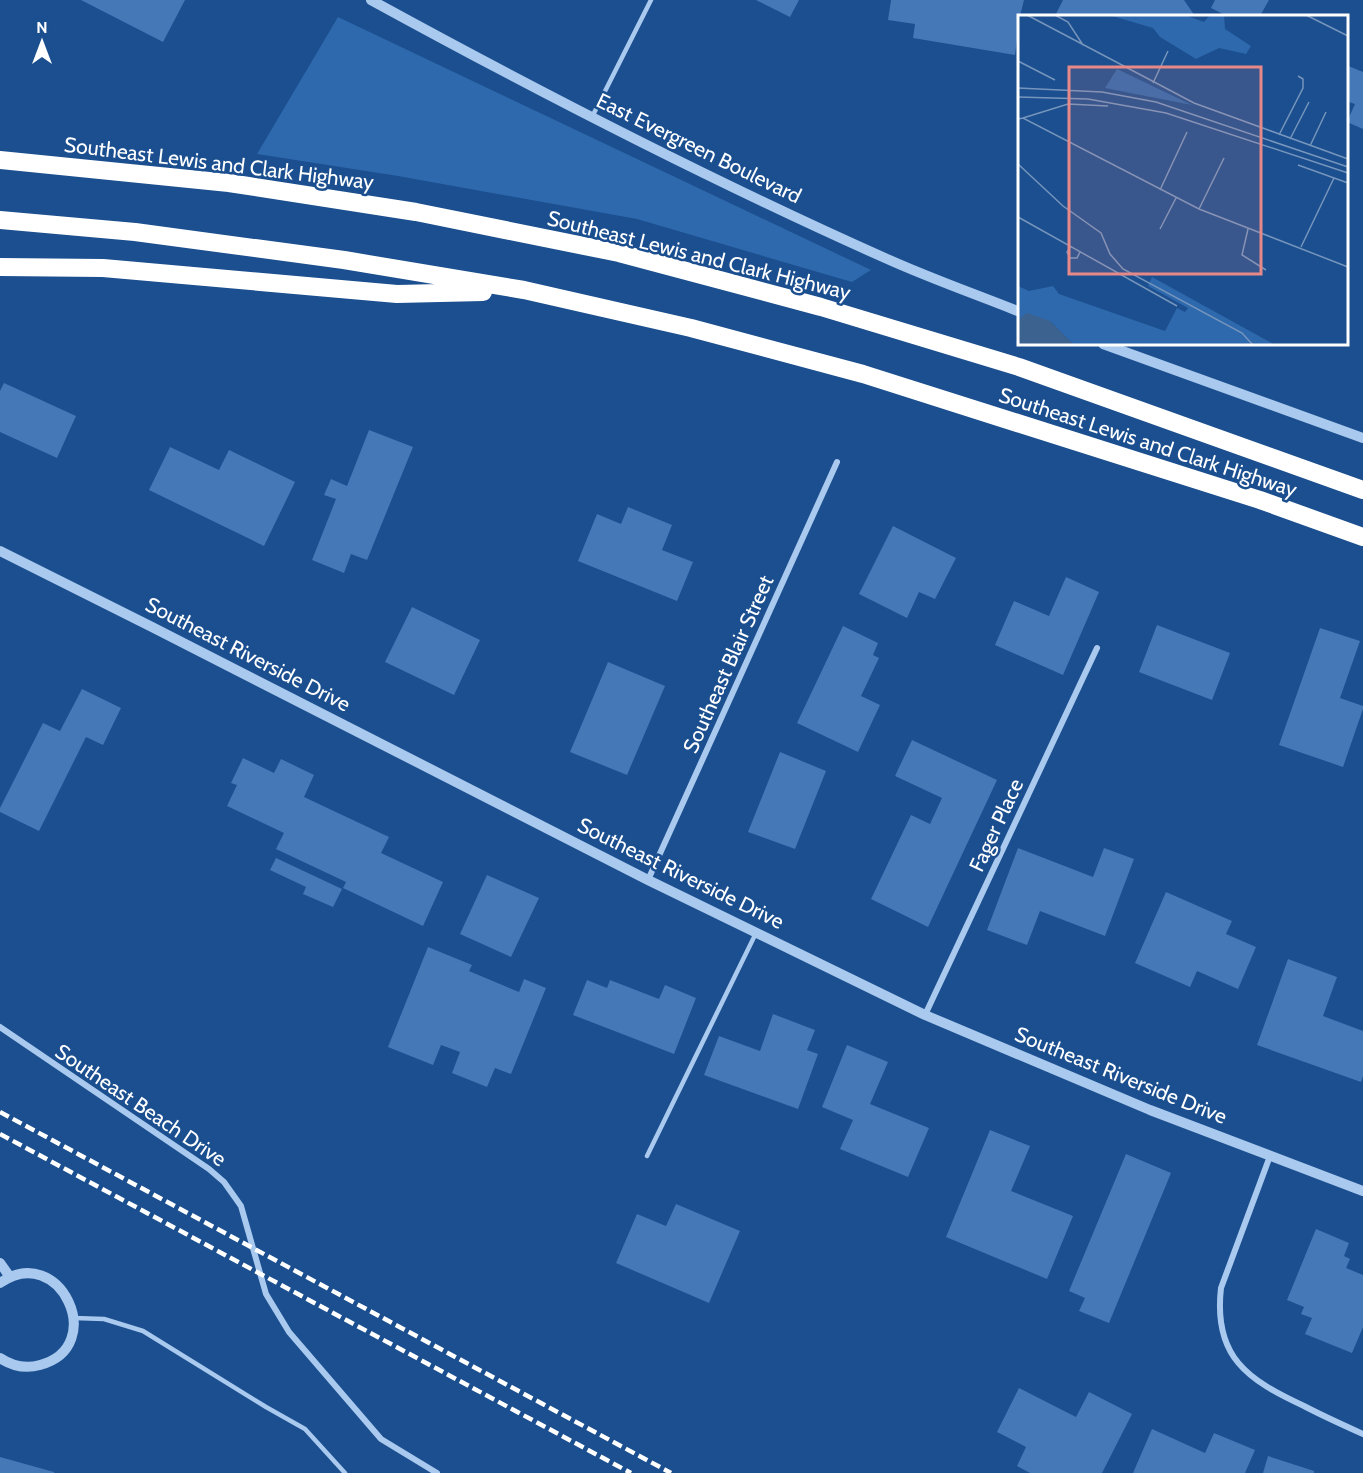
<svg xmlns="http://www.w3.org/2000/svg" width="1363" height="1473" font-family="Cabin,sans-serif">
  <rect width="100%" height="100%" fill="#1b4f8f"/>
  <path fill="#2e69ad" d="M 338,17 L 871,270 L 852,282 L 637,219 L 398,176 L 257,154 Z"/>
  <path fill="#4478b7" d="M 81,0 L 185,0 L 163,42 Z
    M 756,0 L 799,0 L 790,17 Z
    M 891,0 L 1024,0 L 1020,16 L 1015,55 L 913,38 L 915,24 L 888,20 Z
    M 1063,0 L 1184,0 L 1195,16 L 1055,16 Z
    M 1215,0 L 1269,0 L 1260,16 L 1227,16 L 1211,8 Z
    M 1346,65 L 1363,72 L 1363,129 L 1347,122 L 1355,104 L 1346,101 Z
    M 4,383 L 76,416 L 57,458 L 0,432 L 0,391 Z
    M 369,430 L 413,447 L 367,560 L 351,554 L 344,573 L 312,560 L 336,499 L 324,495 L 331,479 L 347,486 Z
    M 170,447 L 219,470 L 229,450 L 295,482 L 264,546 L 149,490 Z
    M 628,507 L 672,525 L 662,550 L 693,562 L 677,601 L 578,561 L 597,514 L 621,524 Z
    M 893,526 L 956,558 L 935,599 L 919,592 L 907,618 L 859,594 Z
    M 1066,577 L 1099,592 L 1063,675 L 995,645 L 1014,601 L 1049,616 Z
    M 412,607 L 480,640 L 454,695 L 385,662 Z
    M 1157,625 L 1230,653 L 1212,700 L 1139,672 Z
    M 843,626 L 878,643 L 873,655 L 879,658 L 861,696 L 880,705 L 858,752 L 797,723 Z
    M 1320,628 L 1360,641 L 1340,698 L 1363,706 L 1363,709 L 1343,767 L 1279,745 Z
    M 608,662 L 665,686 L 627,775 L 570,752 Z
    M 82,689 L 121,708 L 103,745 L 86,737 L 39,831 L 0,812 L 0,808 L 43,723 L 60,731 Z
    M 912,740 L 997,780 L 928,927 L 871,899 L 911,815 L 930,824 L 942,798 L 895,776 Z
    M 780,752 L 826,771 L 795,849 L 748,832 Z
    M 243,758 L 274,773 L 281,759 L 314,775 L 304,797 L 389,837 L 381,853 L 443,882 L 423,926 L 343,888 L 346,882 L 276,849 L 284,833 L 227,806 L 237,785 L 231,783 Z
    M 1018,848 L 1093,877 L 1104,848 L 1134,859 L 1105,936 L 1040,911 L 1027,945 L 987,930 Z
    M 276,858 L 342,889 L 333,907 L 303,894 L 306,887 L 270,870 Z
    M 487,875 L 539,898 L 511,957 L 460,934 Z
    M 1166,892 L 1232,921 L 1226,934 L 1256,947 L 1238,989 L 1197,971 L 1190,987 L 1135,963 Z
    M 428,947 L 472,965 L 469,971 L 519,992 L 524,979 L 546,988 L 511,1074 L 495,1068 L 487,1087 L 452,1073 L 460,1052 L 441,1045 L 433,1065 L 388,1047 Z
    M 1288,959 L 1337,977 L 1323,1016 L 1363,1031 L 1363,1076 L 1361,1082 L 1257,1045 Z
    M 587,980 L 607,988 L 610,980 L 659,999 L 665,985 L 696,998 L 674,1054 L 573,1015 Z
    M 773,1014 L 815,1030 L 807,1050 L 818,1054 L 798,1109 L 704,1075 L 719,1036 L 760,1051 Z
    M 847,1045 L 888,1062 L 870,1104 L 929,1128 L 908,1177 L 840,1149 L 853,1120 L 822,1107 Z
    M 990,1130 L 1030,1146 L 1011,1191 L 1073,1216 L 1047,1279 L 946,1237 Z
    M 1126,1154 L 1171,1173 L 1109,1323 L 1079,1311 L 1085,1298 L 1069,1291 Z
    M 676,1204 L 740,1231 L 709,1303 L 616,1263 L 637,1214 L 666,1226 Z
    M 1316,1229 L 1349,1243 L 1344,1256 L 1350,1259 L 1346,1268 L 1363,1275 L 1363,1327 L 1352,1353 L 1305,1334 L 1312,1318 L 1301,1314 L 1304,1307 L 1287,1300 Z
    M 1019,1388 L 1076,1417 L 1089,1392 L 1132,1414 L 1102,1473 L 1030,1473 L 1017,1466 L 1026,1447 L 997,1432 Z
    M 1152,1429 L 1205,1453 L 1214,1433 L 1255,1450 L 1245,1473 L 1133,1473 Z
    M 1268,1456 L 1314,1471 L 1314,1473 L 1263,1473 Z
    M 0,1457 L 54,1472 L 54,1473 L 0,1473 Z"/>
  <g fill="none" stroke-linecap="round" stroke-linejoin="round">
    <path stroke="#a9c9ee" stroke-width="4.5" d="M 592,117 L 651,0
      M 647,1156 L 756,933
      M 74,1318 L 104,1319 L 143,1331 L 266,1407 L 305,1429 L 345,1473"/>
    <path stroke="#a9c9ee" stroke-width="6" d="M 648,880 L 837,462
      M 925,1015 L 1097,648
      M 0,1027 L 209,1169 L 224,1182 L 241,1206 L 266,1294 L 289,1332 L 381,1439 L 437,1473
      M 1270,1156 L 1221,1288 C 1213,1357 1248,1380 1304,1406 C 1323,1416 1343,1425 1363,1434"/>
    <path stroke="#a9c9ee" stroke-width="10" d="M 371,0 C 539,92 710,180 885,258 C 929,278 975,294 1020,312
      M 1103,344 L 1363,438
      M 0,551 L 152,627 L 648,880 L 925,1015 L 1150,1110 L 1363,1191
      M 0,1263 L 10,1277
      M 0,1283 C 60,1241 109,1347 40,1365 C 26,1369 12,1366 0,1358"/>
    <path stroke="#fff" stroke-width="18" d="M 0,160 L 229,183 L 416,212 L 619,253 L 821,307 L 1019,367 L 1363,490
      M 0,220 L 135,232 L 344,260 L 524,290 L 691,328 L 863,374 L 1260,500 L 1363,537
      M 0,267 L 103,268 L 397,294 L 483,292"/>
    <path stroke="#fff" stroke-width="4.5" stroke-dasharray="10 4.5" stroke-linecap="butt" d="M 0,1112 L 671,1473
      M 0,1134 L 631,1473"/>
  </g>
  <g text-anchor="middle" dominant-baseline="central" stroke-width="5" stroke-linejoin="round" paint-order="stroke">
    <g font-size="21" fill="#fff" stroke="#1b4f8f">
      <text transform="translate(699 148) rotate(26)">East Evergreen Boulevard</text>
      <text transform="translate(219 163) rotate(7)">Southeast Lewis and Clark Highway</text>
      <text transform="translate(699 255) rotate(14)">Southeast Lewis and Clark Highway</text>
      <text transform="translate(1148 442) rotate(18)">Southeast Lewis and Clark Highway</text>
      <text transform="translate(248 654) rotate(27)">Southeast Riverside Drive</text>
      <text transform="translate(728 664) rotate(-66)">Southeast Blair Street</text>
      <text transform="translate(996 825) rotate(-65)">Fager Place</text>
      <text transform="translate(681 873) rotate(26)">Southeast Riverside Drive</text>
      <text transform="translate(1121 1075) rotate(22)">Southeast Riverside Drive</text>
      <text transform="translate(141 1105) rotate(34)">Southeast Beach Drive</text>
    </g>
  </g>
  <g transform="translate(1018 15)">
    <rect width="330" height="330" fill="#1b4f8f"/>
    <path d="M 91,0 L 167,0 L 186,7 L 192,0 L 206,0 L 207,14 L 233,31 L 228,39 L 201,33 L 178,44 L 142,22 L 135,13 ZM 99,54 L 174,90 L 87,73 ZM 134,262 L 257,330 L 56,330 L 32,306 L 0,305 L 0,271 L 11,276 L 35,271 L 41,279 L 147,316 L 159,293 L 167,297 L 170,293 L 130,271 Z" fill="#2e69ad"/>
    <path d="M 9,298 L 32,306 L 56,330 L 0,330 L 0,305 Z" fill="#3c6290"/>
    <path fill="none" stroke="#7695bc" stroke-width="1.5" d="M 9,0 L 176,88 L 330,144M 37,0 L 50,7 L 65,30M 288,0 L 330,21M 0,46 L 37,65M 135,68 L 150,36M 0,73 L 84,77 L 138,87 L 330,152M 0,82 L 70,84 L 148,98 L 330,158M 5,103 L 50,89 L 90,91M 0,104 L 5,103 L 181,194 L 330,252M 261,120 L 285,73 L 285,64 L 280,61M 272,124 L 291,87M 292,131 L 308,97M 0,149 L 45,191 L 83,218 L 92,239 L 105,254 L 224,318 L 235,330M 280,150 L 330,168M 142,175 L 169,117M 181,194 L 206,143M 0,202 L 159,291M 142,214 L 158,183M 230,214 L 224,240 L 248,255M 53,231 L 49,237 L 52,243 L 59,243 L 62,237M 283,232 L 316,163"/>
    <path fill="#e88989" fill-opacity="0.15" stroke="#e88989" stroke-width="3" d="M 51,52 L 243,52 L 243,259 L 51,259 Z"/>
    <rect width="330" height="330" fill="none" stroke="#fff" stroke-width="3"/>
  </g>
  <g transform="translate(42 42)" stroke="#1b4f8f" stroke-width="4.5" paint-order="stroke">
  <path d="M0-4.5L10 22L0 15L-10 22Z" fill="#ffffff"/>
  <text y="-9" font-size="16" font-weight="bold" text-anchor="middle" fill="#ffffff">N</text>
  </g>
</svg>
